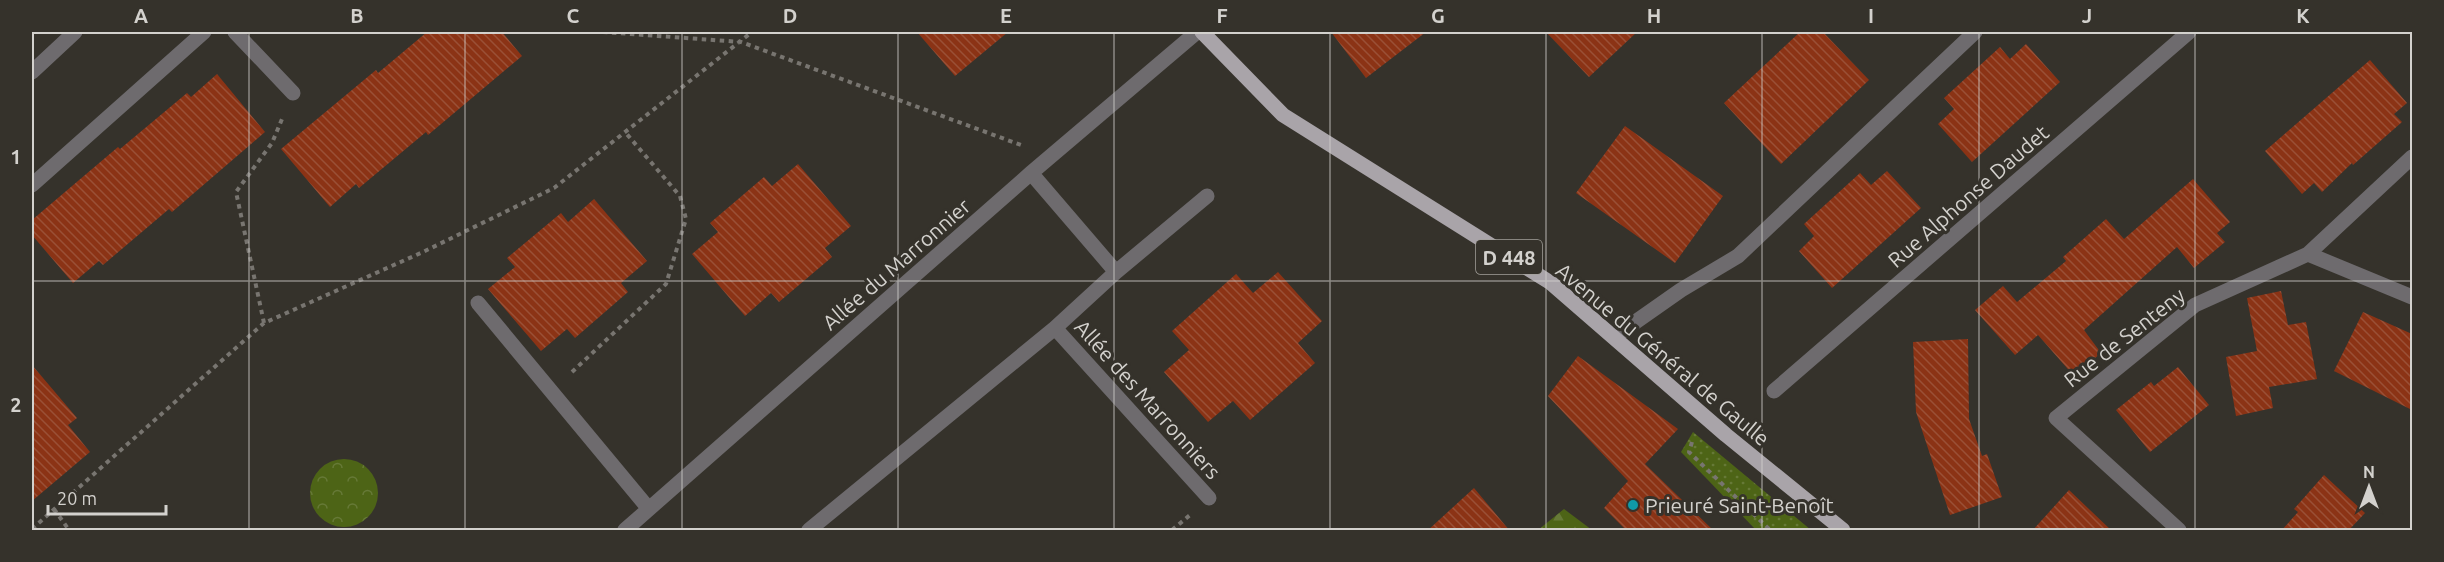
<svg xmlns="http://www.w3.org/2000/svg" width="2444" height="562" font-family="Ubuntu,sans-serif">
  <defs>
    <pattern id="grass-dots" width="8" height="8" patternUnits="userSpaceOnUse" patternTransform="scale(1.5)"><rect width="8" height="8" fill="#4d6416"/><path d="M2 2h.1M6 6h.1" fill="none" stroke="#667937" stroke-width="1.8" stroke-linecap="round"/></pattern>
    <pattern id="forest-firs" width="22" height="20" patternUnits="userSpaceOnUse" patternTransform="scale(1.5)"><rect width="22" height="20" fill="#4d6416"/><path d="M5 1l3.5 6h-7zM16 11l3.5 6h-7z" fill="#667937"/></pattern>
    <pattern id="park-crowns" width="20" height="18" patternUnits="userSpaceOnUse" patternTransform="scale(1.5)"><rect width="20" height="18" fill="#4d6416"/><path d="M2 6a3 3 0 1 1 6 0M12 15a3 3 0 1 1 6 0" fill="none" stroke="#667937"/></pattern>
    <pattern id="building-back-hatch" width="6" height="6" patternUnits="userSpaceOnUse" patternTransform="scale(1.5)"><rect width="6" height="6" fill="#8b3315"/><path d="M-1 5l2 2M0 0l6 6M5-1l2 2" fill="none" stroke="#9a5036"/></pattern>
  </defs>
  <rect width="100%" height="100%" fill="#35322b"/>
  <path fill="url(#grass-dots)" d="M 1693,432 L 1811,530 L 1756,530 L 1681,452 Z"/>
  <path fill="url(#forest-firs)" d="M 1564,509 L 1592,530 L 1538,530 Z"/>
  <path fill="url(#park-crowns)" d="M310 493a34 34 0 1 1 68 0a34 34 0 1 1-68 0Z"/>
  <path fill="url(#building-back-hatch)" d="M 427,32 L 502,32 L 522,56 L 428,135 L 426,132 L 359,188 L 356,184 L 330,207 L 281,149 L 376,70 L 378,73 Z
    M 917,32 L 1008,32 L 955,76 Z
    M 1331,32 L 1426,32 L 1366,78 Z
    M 1546,32 L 1637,32 L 1589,77 Z
    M 1800,32 L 1823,32 L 1869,80 L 1781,164 L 1724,103 Z
    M 2026,44 L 2060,82 L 1972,162 L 1938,124 L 1954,109 L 1944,98 L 2000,47 L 2010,59 Z
    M 2370,60 L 2407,103 L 2394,114 L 2402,122 L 2353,165 L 2352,163 L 2322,192 L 2314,183 L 2302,194 L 2265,151 Z
    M 217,74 L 265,132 L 172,212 L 169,209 L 103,265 L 99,261 L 73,283 L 32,235 L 32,220 L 118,147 L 120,149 L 187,93 L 191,97 Z
    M 1625,126 L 1723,196 L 1675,263 L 1576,193 Z
    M 798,164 L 851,226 L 825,248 L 832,257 L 779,302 L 771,293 L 745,316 L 692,254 L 718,232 L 710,223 L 764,177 L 772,186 Z
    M 1887,171 L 1921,208 L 1832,288 L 1799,251 L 1814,236 L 1804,224 L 1860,173 L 1871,185 Z
    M 2193,179 L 2230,222 L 2217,233 L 2225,242 L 2194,268 L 2177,247 L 2084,330 L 2101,353 L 2074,376 L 2038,335 L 2015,355 L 1975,310 L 2003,286 L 2017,302 L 2066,261 L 2063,257 L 2106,219 L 2124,239 Z
    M 594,199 L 647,261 L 621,283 L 628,292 L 575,338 L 567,329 L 541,351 L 488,289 L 515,267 L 507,258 L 561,213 L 568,222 Z
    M 1278,272 L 1322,321 L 1298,343 L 1315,363 L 1250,420 L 1233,401 L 1208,422 L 1164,372 L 1189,350 L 1172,331 L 1236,274 L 1253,293 Z
    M 2281,291 L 2288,325 L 2306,322 L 2317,379 L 2269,387 L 2273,408 L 2236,416 L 2226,357 L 2257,351 L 2247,298 Z
    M 2363,312 L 2412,334 L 2412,410 L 2334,371 Z
    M 1968,339 L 1969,419 L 1982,456 L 1987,454 L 2002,497 L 1950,515 L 1916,412 L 1913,342 Z
    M 1578,356 L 1678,429 L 1645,464 L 1714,531 L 1627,531 L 1604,508 L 1628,481 L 1548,396 Z
    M 32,365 L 77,418 L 68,425 L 90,452 L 32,501 Z
    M 2178,367 L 2209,405 L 2150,452 L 2116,410 L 2151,382 L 2154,386 Z
    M 2324,475 L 2365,513 L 2348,531 L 2281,531 L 2298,512 L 2294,509 Z
    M 1474,488 L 1510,531 L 1427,531 Z
    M 2069,490 L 2112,531 L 2032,531 Z"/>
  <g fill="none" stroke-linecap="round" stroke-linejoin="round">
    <path stroke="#787570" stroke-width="4" stroke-dasharray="4.5 4.5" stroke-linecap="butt" d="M 603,32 L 741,42 L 1021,145
      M 264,323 L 236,192 L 272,143 L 282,119
      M 572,372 L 666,284 L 686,219 L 680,196 L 625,132
      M 1692,442 L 1689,452 L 1770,530
      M 54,509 L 69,530
      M 32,529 L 264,323 L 423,252 L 554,188 L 752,32
      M 1172,530 L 1190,515"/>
    <path stroke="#6e6b6e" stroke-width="15" d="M 235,32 L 293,93
      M 32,72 L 75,32
      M 1031,173 L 1116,272 L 1055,328 L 1209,498
      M 32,185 L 204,32
      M 2308,254 L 2412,297
      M 1116,272 L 1207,196
      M 478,303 L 649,509
      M 1614,337 L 1681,290 L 1738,256 L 1975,32
      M 1774,391 L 2189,32
      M 625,530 L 1031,173 L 1197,32
      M 809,530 L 1055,328
      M 2179,530 L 2056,418 L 2195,305 L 2308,254 L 2412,157"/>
    <path stroke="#a9a4a9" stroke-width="15" d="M 1202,32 L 1283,115 L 1551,283 L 1726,435 L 1843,530"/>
  </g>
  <path fill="none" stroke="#d3d1cd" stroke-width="1.5" stroke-opacity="0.55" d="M 249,32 L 249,530M 465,32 L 465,530M 682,32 L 682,530M 898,32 L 898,530M 1114,32 L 1114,530M 1330,32 L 1330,530M 1546,32 L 1546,530M 1762,32 L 1762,530M 1979,32 L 1979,530M 2195,32 L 2195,530M 32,281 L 2412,281"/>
  <circle fill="#0f9aa8" stroke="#35322b" stroke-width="2" cx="1633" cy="505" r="6"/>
  <g text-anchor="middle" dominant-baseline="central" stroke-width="6" stroke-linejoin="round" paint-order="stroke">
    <rect fill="#35322b" stroke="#a4a19c" stroke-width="1.5" x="1476" y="240" width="66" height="34" rx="4.5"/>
    <g font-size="20" font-weight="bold" fill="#d3d1cd">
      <text x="1509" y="257">D 448</text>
    </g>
    <g font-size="21" fill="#d3d1cd" stroke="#35322b">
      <text transform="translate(1968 196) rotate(-41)">Rue Alphonse Daudet</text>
      <text transform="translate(896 264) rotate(-41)">Allée du Marronnier</text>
      <text transform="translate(2124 337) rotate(-38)">Rue de Senteny</text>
      <text transform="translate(1663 354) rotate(40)">Avenue du Général de Gaulle</text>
      <text transform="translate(1148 399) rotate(48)">Allée des Marronniers</text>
    </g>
    <g font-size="21" fill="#d3d1cd" stroke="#35322b" text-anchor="start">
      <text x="1645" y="505">Prieuré Saint-Benoît</text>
    </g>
  </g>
  <rect width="2444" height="562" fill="none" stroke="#35322b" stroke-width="66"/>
  <g transform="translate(2369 487)" stroke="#35322b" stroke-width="4.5" paint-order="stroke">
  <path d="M0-4.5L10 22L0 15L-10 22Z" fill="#d3d1cd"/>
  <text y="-9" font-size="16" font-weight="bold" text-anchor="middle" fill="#d3d1cd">N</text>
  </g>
  <path d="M48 505v9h118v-9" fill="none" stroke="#d3d1cd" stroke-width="3"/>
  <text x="57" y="505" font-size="18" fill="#d3d1cd" stroke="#35322b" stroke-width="4.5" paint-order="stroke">20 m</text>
  <rect x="33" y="33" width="2378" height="496" fill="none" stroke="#d3d1cd" stroke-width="2"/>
  <g font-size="20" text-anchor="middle" font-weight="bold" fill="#d3d1cd">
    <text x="141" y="23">A</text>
    <text x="357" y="23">B</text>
    <text x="573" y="23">C</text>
    <text x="790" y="23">D</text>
    <text x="1006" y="23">E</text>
    <text x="1222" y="23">F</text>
    <text x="1438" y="23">G</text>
    <text x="1654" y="23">H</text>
    <text x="1871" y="23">I</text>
    <text x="2087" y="23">J</text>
    <text x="2303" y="23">K</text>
    <text x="16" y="164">1</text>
    <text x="16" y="412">2</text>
  </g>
</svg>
